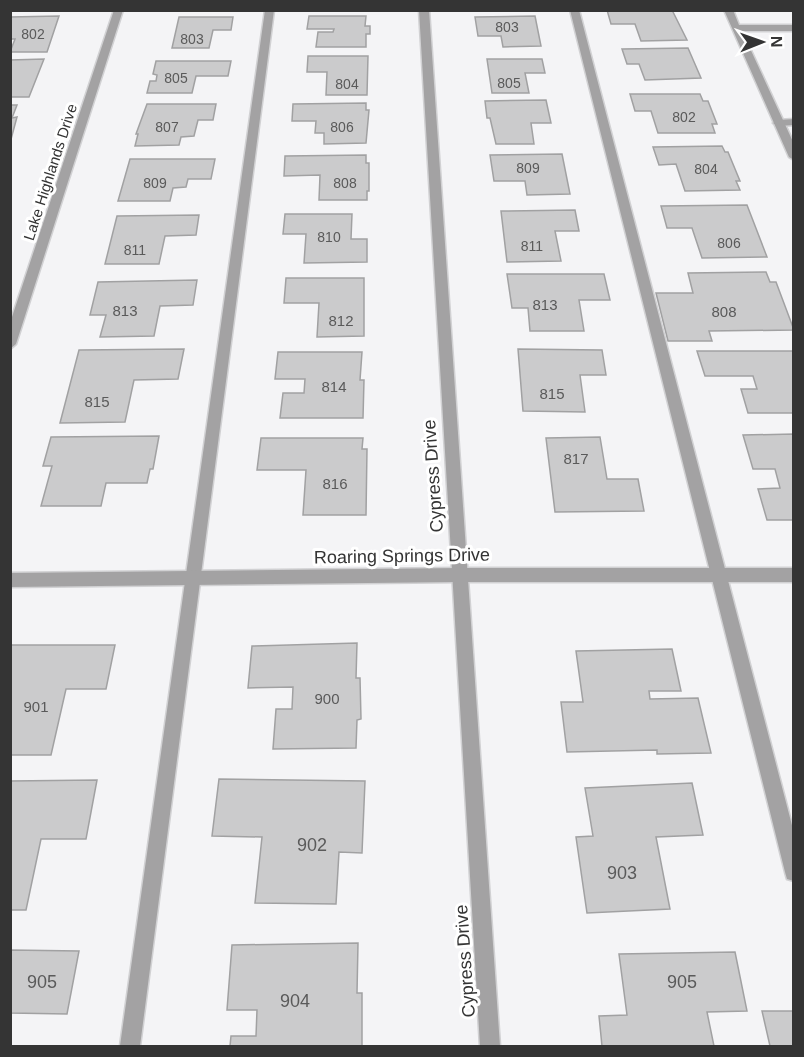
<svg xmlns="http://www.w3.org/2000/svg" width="804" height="1057" font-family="Arial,sans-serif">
  <rect width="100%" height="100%" fill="#f4f4f6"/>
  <path fill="#cbcbcc" stroke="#a1a1a2" stroke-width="1.5" d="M 607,10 L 672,10 L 687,40 L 641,41 L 635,24 L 611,24 Z
    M 59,16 L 47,52 L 10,52 L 15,39 L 10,39 L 10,17 Z
    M 309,16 L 366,16 L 365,26 L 370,26 L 370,34 L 366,34 L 366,47 L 316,47 L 318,32 L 333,32 L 334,29 L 307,29 Z
    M 535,16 L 541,46 L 503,47 L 501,36 L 478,36 L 475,17 Z
    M 179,17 L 233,17 L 231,30 L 213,30 L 209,48 L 172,48 Z
    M 688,48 L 701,78 L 645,80 L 639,64 L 627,64 L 622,49 Z
    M 308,56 L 368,56 L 367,95 L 326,95 L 327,72 L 307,72 Z
    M 44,59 L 29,97 L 10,97 L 10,60 Z
    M 487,59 L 542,59 L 545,73 L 525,73 L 529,93 L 492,93 Z
    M 156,61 L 231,61 L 228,76 L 196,76 L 192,93 L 147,93 L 150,81 L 156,81 L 157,75 L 153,74 Z
    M 630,94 L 700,94 L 703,101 L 708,101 L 717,124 L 712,124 L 715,133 L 658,133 L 651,111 L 635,111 Z
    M 546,100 L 551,123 L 531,123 L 534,144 L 496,144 L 490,118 L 487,118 L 485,101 Z
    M 366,103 L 366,110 L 369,110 L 366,143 L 324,144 L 324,133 L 315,133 L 316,121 L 292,121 L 293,104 Z
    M 147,104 L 216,104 L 213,120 L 198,120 L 194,136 L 181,137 L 179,145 L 135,146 L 138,134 L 136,134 Z
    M 10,105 L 17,105 L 12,118 L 17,117 L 10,143 Z
    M 722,146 L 725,152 L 728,152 L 740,181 L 736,181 L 740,190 L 685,191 L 676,164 L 659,165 L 653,147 Z
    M 562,154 L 570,194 L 527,195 L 525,181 L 494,181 L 490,155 Z
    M 366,155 L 366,163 L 369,163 L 369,191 L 367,191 L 367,200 L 319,200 L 320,175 L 284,176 L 285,156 Z
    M 130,159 L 215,159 L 211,179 L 188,179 L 186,187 L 173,188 L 170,201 L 118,201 Z
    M 747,205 L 767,257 L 702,258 L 692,228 L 667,228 L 661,206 Z
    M 575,210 L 579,231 L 555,231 L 561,261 L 507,262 L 501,211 Z
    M 285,214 L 352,214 L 351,239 L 367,239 L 367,262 L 304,263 L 306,234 L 283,234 Z
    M 199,215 L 196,235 L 165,236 L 159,264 L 105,264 L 117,216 Z
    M 766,272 L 770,282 L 776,282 L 794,330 L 709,331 L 712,341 L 668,341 L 656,293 L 693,293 L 688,273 Z
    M 507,274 L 604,274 L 610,300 L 579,300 L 584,331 L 530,331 L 528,308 L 512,308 Z
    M 286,278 L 364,278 L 364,336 L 317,337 L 319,303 L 284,303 Z
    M 197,280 L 193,305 L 160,306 L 154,336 L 100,337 L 106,315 L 90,315 L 98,282 Z
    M 184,349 L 178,379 L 134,380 L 125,422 L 60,423 L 79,350 Z
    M 518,349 L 602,350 L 606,375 L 580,375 L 585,412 L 523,411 Z
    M 697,351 L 794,351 L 794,413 L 748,413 L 741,389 L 757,389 L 753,376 L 705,376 Z
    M 278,352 L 362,352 L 360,380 L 364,380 L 363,418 L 280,418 L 283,393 L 304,393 L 305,379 L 275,379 Z
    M 794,434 L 794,520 L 767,520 L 758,489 L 780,488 L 775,469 L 753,469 L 743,435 Z
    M 159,436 L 153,469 L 150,469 L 147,483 L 106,483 L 101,506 L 41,506 L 52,466 L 43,466 L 51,437 Z
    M 600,437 L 607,479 L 638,479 L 644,511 L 555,512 L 546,438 Z
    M 261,438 L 363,438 L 362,449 L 367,449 L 366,515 L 303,515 L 306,470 L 257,470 Z
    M 357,643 L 356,678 L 360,678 L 361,719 L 357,720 L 356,748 L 273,749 L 276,709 L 292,709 L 293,687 L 248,688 L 252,646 Z
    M 10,645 L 115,645 L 106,689 L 66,689 L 51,755 L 10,755 Z
    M 672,649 L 681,691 L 649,691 L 650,699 L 698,698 L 711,753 L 657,754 L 657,750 L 567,752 L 561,702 L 583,702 L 576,651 Z
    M 219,779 L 365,781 L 362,853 L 339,852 L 336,904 L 255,903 L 262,837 L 212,836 Z
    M 97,780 L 86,839 L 41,839 L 26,910 L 10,910 L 10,781 Z
    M 692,783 L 703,835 L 656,837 L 670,909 L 587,913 L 576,837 L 593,836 L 585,788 Z
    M 358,943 L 357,993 L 362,993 L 362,1046 L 230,1046 L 231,1036 L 256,1036 L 257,1010 L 227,1010 L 232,945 Z
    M 10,950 L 79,951 L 67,1014 L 10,1013 Z
    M 735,952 L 747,1011 L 707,1012 L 714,1046 L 602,1046 L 599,1016 L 627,1015 L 619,954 Z
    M 762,1011 L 794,1011 L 794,1046 L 770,1046 Z"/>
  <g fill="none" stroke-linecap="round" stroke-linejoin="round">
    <g stroke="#d1d1d3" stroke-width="3">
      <path id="service" d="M 265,10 L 274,10 L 140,1046 L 120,1046 Z
        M 570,10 L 579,10 L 794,833 L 794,881 L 787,879 L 785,872 Z
        M 794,119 L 794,125 L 778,126 L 773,123 L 778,120 Z"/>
    </g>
    <g stroke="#d1d1d3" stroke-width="3">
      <path id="minor" d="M 114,10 L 123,10 L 16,344 L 10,349 L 10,323 Z
        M 419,10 L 429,10 L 500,1046 L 480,1046 Z
        M 724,10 L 733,10 L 739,25 L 794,25 L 794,31 L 742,31 L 794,144 L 794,160 L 789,157 Z"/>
    </g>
    <g stroke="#d1d1d3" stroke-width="3">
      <path id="tertiary" d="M 459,568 L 794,568 L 794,582 L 459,582 L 10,587 L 10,573 Z"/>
    </g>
    <use href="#service" fill="#a3a2a3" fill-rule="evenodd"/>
    <use href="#minor" fill="#a3a2a3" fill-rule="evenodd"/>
    <use href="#tertiary" fill="#a3a2a3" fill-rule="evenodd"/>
  </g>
  <g text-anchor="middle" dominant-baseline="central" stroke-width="6" stroke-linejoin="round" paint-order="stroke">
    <g font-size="14" fill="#5a5a5a">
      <text x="507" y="27">803</text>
      <text x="33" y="34">802</text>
      <text x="192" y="39">803</text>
      <text x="176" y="78">805</text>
      <text x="509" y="83">805</text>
      <text x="347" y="84">804</text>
      <text x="684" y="117">802</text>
      <text x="167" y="127">807</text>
      <text x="342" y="127">806</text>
      <text x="528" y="168">809</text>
      <text x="706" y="169">804</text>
      <text x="155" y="183">809</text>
      <text x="345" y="183">808</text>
      <text x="329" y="237">810</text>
      <text x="729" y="243">806</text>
      <text x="532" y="246">811</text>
      <text x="135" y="250">811</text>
    </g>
    <g font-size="15" fill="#343434" stroke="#fff">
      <text transform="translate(50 172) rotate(-72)">Lake Highlands Drive</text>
    </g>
    <g font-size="15" fill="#5a5a5a">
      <text x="545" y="304">813</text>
      <text x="125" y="310">813</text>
      <text x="724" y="311">808</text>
      <text x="341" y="320">812</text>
      <text x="334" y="386">814</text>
      <text x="552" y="393">815</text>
      <text x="97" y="401">815</text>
      <text x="576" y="458">817</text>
      <text x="335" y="483">816</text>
      <text x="327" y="698">900</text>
      <text x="36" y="706">901</text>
    </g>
    <g font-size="18" fill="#343434" stroke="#fff">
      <text transform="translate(433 476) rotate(-94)">Cypress Drive</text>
      <text transform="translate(402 556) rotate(-1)">Roaring Springs Drive</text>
      <text transform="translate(465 961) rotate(-94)">Cypress Drive</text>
    </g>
    <g font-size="18" fill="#5a5a5a">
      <text x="312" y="845">902</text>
      <text x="622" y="873">903</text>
      <text x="42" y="982">905</text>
      <text x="682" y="982">905</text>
      <text x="295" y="1001">904</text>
    </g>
  </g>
  <rect width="804" height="1057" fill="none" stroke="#343434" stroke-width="24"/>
  <g transform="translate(762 42) rotate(89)" stroke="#ffffff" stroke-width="4.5" paint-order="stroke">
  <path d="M0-4.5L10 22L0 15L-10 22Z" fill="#343434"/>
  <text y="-9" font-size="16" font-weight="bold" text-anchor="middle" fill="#343434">N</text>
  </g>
</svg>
